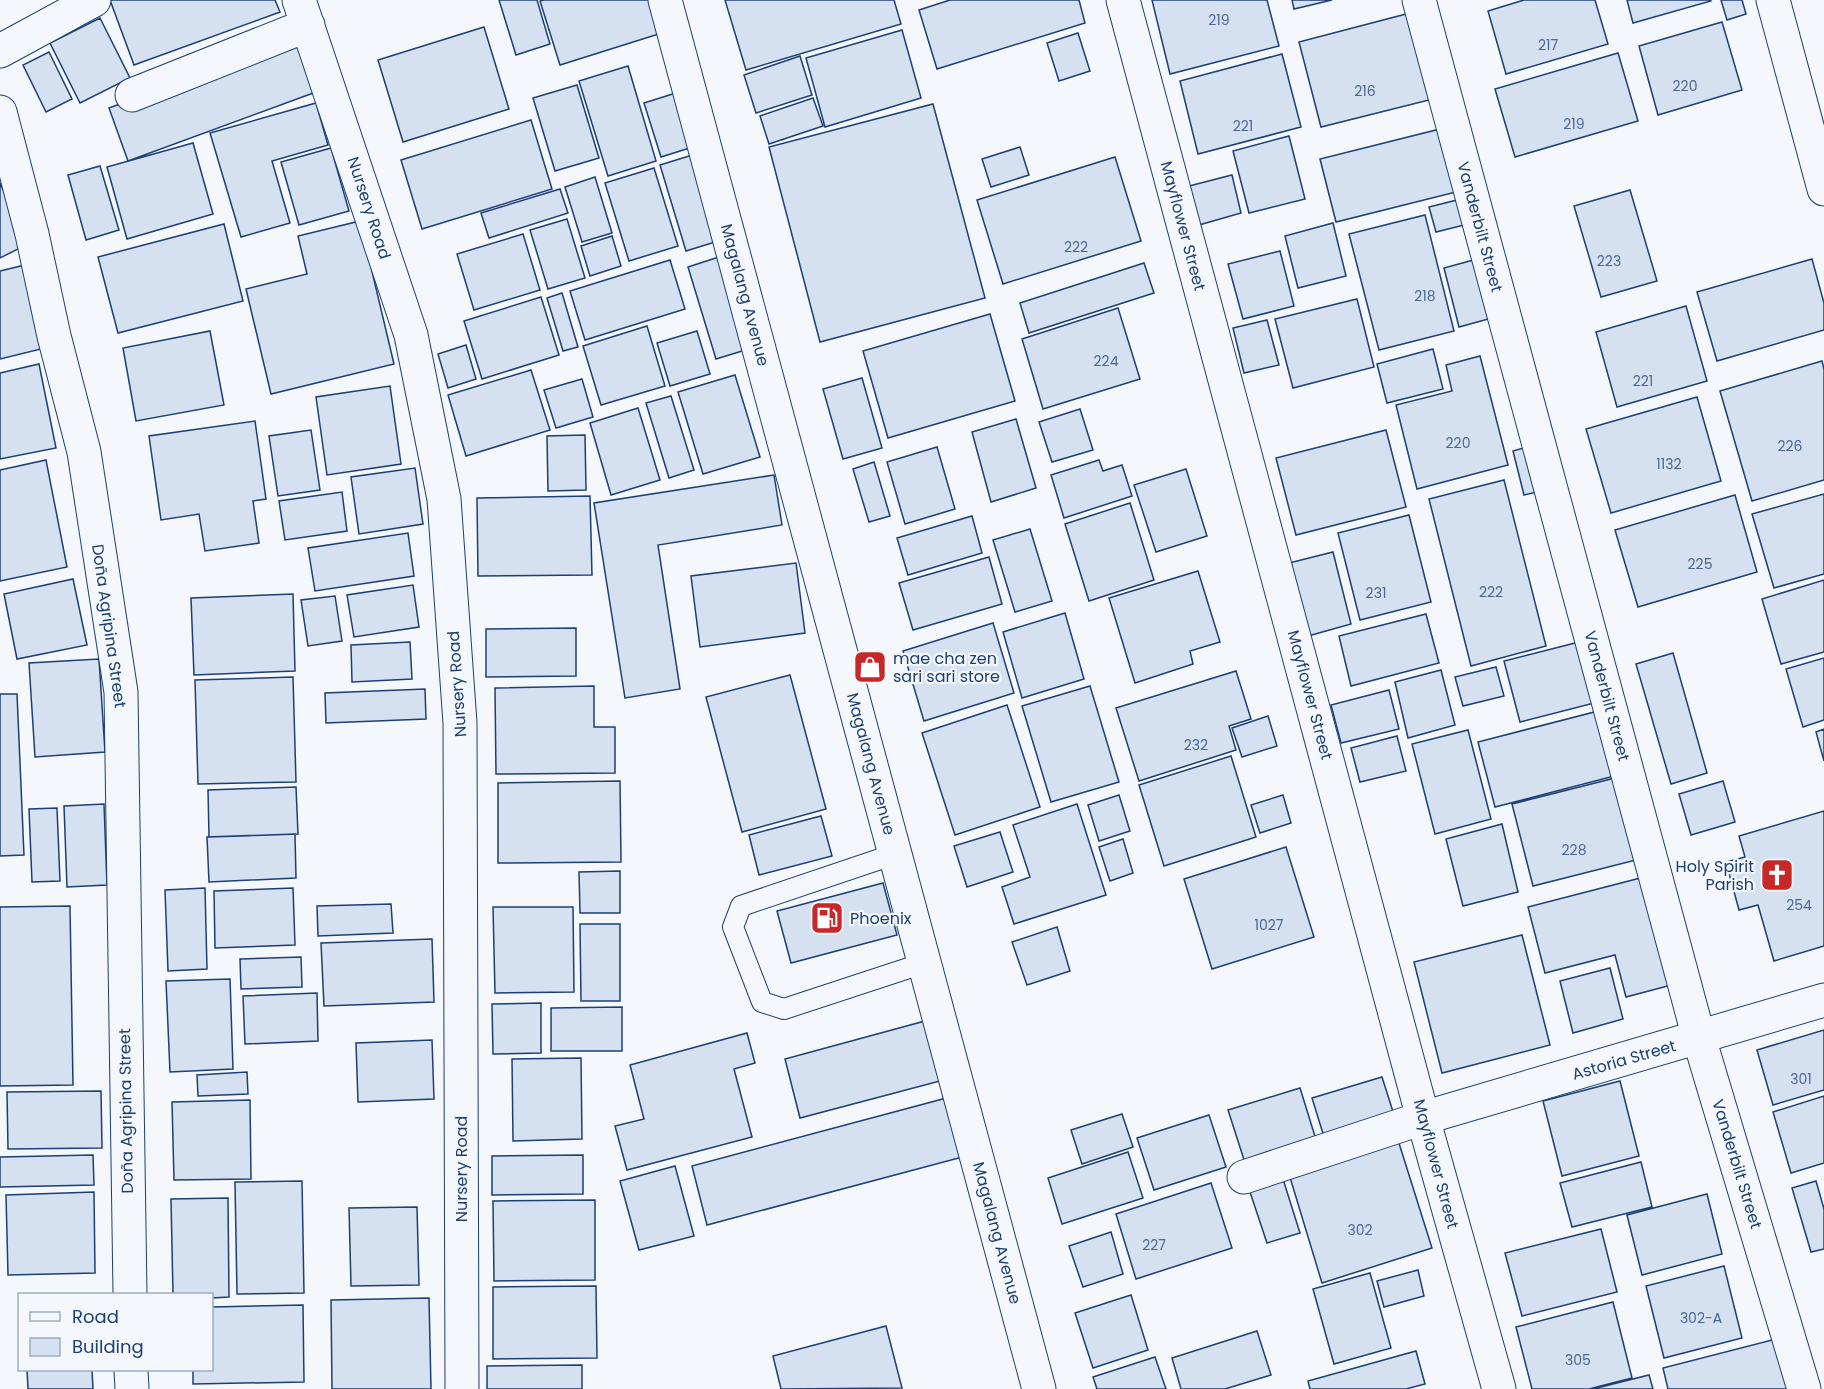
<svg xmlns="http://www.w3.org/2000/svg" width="1824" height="1389" font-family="Poppins,sans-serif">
  <rect width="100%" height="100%" fill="#f4f7fb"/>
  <path fill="#d5e0f0" stroke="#1d3f73" stroke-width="1.5" d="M 110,0 L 275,0 L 280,12 L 134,65 Z
    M 499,0 L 537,0 L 550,44 L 516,55 Z
    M 544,0 L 655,0 L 665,32 L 560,65 L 540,1 Z
    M 725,0 L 894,0 L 901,24 L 746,70 Z
    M 950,0 L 1079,0 L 1085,23 L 937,69 L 919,10 Z
    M 1152,0 L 1267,0 L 1279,46 L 1170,74 Z
    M 1292,0 L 1332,0 L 1294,9 Z
    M 1524,0 L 1595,0 L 1608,44 L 1506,74 L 1488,11 Z
    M 1627,0 L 1710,0 L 1711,1 L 1633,23 Z
    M 1721,0 L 1742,0 L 1746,14 L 1727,20 Z
    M 1410,13 L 1433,99 L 1321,127 L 1299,42 Z
    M 100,18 L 130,78 L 80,103 L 50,43 Z
    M 1722,22 L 1742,90 L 1658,115 L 1639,46 Z
    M 484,27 L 509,109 L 403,142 L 378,60 Z
    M 902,30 L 921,98 L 825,127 L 806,58 Z
    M 1078,33 L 1090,71 L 1059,81 L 1047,43 Z
    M 296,39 L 316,92 L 128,161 L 109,108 Z
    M 49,52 L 72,99 L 46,112 L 23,65 Z
    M 1618,53 L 1638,121 L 1515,157 L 1495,89 Z
    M 1282,54 L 1301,127 L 1198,154 L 1180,81 Z
    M 800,56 L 812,95 L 756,113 L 744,75 Z
    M 628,66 L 656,161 L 608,176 L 579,81 Z
    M 577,85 L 599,158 L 555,171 L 533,98 Z
    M 679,92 L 696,146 L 661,157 L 644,103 Z
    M 813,98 L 823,126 L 769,144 L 760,116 Z
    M 316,103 L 328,145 L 272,161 L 290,223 L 241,237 L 210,133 Z
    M 933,104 L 985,298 L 820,342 L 769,147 Z
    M 531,120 L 552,189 L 422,229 L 401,160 Z
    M 1444,128 L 1460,191 L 1336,222 L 1320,159 Z
    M 1289,136 L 1305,199 L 1249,213 L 1233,151 Z
    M 193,143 L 213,214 L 127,239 L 107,167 Z
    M 1020,147 L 1029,175 L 991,187 L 982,159 Z
    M 331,148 L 349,211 L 299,225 L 281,162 Z
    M 702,152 L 728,238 L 686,251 L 660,165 Z
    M 1115,157 L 1141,241 L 1003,284 L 977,200 Z
    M 100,166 L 119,230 L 86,240 L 68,175 Z
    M 654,168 L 678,246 L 629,261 L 605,183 Z
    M 1232,175 L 1241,213 L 1199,225 L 1189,186 Z
    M 595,177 L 612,233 L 582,242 L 565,187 Z
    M 0,183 L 28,244 L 0,258 Z
    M 560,189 L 568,213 L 489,238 L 481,213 Z
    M 1630,190 L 1657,281 L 1601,297 L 1574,206 Z
    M 1457,200 L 1464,225 L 1436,232 L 1429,207 Z
    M 1425,215 L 1454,331 L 1379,350 L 1349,234 Z
    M 567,219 L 585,278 L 548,289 L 530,230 Z
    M 360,221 L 394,364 L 271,394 L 246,289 L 307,274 L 298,236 Z
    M 1333,223 L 1346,276 L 1298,288 L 1285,236 Z
    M 224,224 L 243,301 L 118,333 L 98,257 Z
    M 523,234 L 540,290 L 474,310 L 457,254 Z
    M 612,236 L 621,266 L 590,276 L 581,246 Z
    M 1280,251 L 1294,306 L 1243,319 L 1228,264 Z
    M 725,255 L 752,348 L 716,359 L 688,267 Z
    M 1477,259 L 1492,318 L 1459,327 L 1444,268 Z
    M 1812,259 L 1824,303 L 1824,330 L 1717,361 L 1697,292 Z
    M 670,260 L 685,309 L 585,340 L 570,291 Z
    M 1144,263 L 1154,293 L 1029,333 L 1020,303 Z
    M 25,265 L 45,348 L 0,359 L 0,271 Z
    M 562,293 L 578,347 L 563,351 L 547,298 Z
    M 541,297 L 559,355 L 482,379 L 464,321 Z
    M 1357,299 L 1374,367 L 1293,388 L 1275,319 Z
    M 1686,306 L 1707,381 L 1617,407 L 1596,332 Z
    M 1118,308 L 1140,379 L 1043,409 L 1022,339 Z
    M 990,314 L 1015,401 L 888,438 L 863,351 Z
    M 1267,320 L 1279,365 L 1244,373 L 1233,328 Z
    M 647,326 L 665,386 L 601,405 L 583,346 Z
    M 210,331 L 224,405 L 136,421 L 123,348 Z
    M 697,331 L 710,374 L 670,386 L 657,343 Z
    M 466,345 L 476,379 L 448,388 L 438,354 Z
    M 1433,349 L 1443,389 L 1387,403 L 1377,364 Z
    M 1480,356 L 1508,465 L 1417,489 L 1396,405 L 1452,391 L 1446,365 Z
    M 1822,361 L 1824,369 L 1824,480 L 1752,501 L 1720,391 Z
    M 39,364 L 56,448 L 0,459 L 0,373 Z
    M 531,370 L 550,430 L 466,456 L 448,395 Z
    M 735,375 L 760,457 L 703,474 L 678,392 Z
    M 862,378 L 882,448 L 843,459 L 823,389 Z
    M 582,379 L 593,417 L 556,428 L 544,390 Z
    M 390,386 L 401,464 L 327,475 L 316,397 Z
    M 671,396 L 694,470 L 669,478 L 646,403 Z
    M 1697,397 L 1721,481 L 1611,513 L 1586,429 Z
    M 638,408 L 660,480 L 611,495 L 590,423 Z
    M 1080,409 L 1093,450 L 1052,462 L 1039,422 Z
    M 1016,419 L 1036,488 L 991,502 L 972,432 Z
    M 255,421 L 266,499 L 253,501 L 259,543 L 205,551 L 199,514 L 161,520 L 149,436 Z
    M 311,430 L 320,490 L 278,496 L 269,436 Z
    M 1386,430 L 1406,507 L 1296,535 L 1276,458 Z
    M 585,435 L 586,490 L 548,491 L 547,436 Z
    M 1530,446 L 1541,491 L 1524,495 L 1513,451 Z
    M 937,447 L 955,509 L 905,524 L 887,462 Z
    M 46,460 L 67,567 L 0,581 L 0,470 Z
    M 1099,460 L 1103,471 L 1122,465 L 1132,496 L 1064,518 L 1051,475 Z
    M 874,462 L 890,516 L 869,522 L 853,469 Z
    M 415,468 L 423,524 L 359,534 L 351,477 Z
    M 1186,469 L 1207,536 L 1156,552 L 1134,485 Z
    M 774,475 L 782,525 L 658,545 L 680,689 L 625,698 L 594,503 Z
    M 1504,480 L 1546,646 L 1471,666 L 1429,499 Z
    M 342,492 L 347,531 L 285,540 L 279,501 Z
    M 1824,494 L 1824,574 L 1774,588 L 1752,514 Z
    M 1735,495 L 1757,572 L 1638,607 L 1615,530 Z
    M 590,496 L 592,575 L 478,576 L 477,498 Z
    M 1130,503 L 1154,580 L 1089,601 L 1065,524 Z
    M 1409,515 L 1431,602 L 1360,620 L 1338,533 Z
    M 972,516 L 982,553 L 908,575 L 897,538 Z
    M 1030,529 L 1052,601 L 1015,612 L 993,540 Z
    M 408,533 L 414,576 L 315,591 L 308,548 Z
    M 1333,552 L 1351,624 L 1308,636 L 1289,563 Z
    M 989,557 L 1002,604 L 913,630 L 899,583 Z
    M 796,563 L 805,633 L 700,647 L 691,576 Z
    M 1198,571 L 1220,642 L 1190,651 L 1193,664 L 1135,683 L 1109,598 Z
    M 73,579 L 87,645 L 17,659 L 4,594 Z
    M 1824,580 L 1824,652 L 1781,664 L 1762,599 Z
    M 413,585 L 419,627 L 354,637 L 347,595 Z
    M 293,594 L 295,671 L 194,675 L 191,598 Z
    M 335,596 L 342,641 L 308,646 L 301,600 Z
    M 1065,613 L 1084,679 L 1022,698 L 1003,632 Z
    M 1426,614 L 1439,663 L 1351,686 L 1339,636 Z
    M 993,623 L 1014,693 L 924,721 L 903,651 Z
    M 576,628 L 576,676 L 486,677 L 486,629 Z
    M 1587,640 L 1602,701 L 1520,722 L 1504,661 Z
    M 410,642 L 412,679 L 352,682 L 351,645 Z
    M 1673,653 L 1707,773 L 1671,784 L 1636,664 Z
    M 1824,658 L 1824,720 L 1803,727 L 1786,669 Z
    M 99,659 L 105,752 L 35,757 L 29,663 Z
    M 1496,667 L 1504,696 L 1463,706 L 1455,677 Z
    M 1441,670 L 1455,725 L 1408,738 L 1395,682 Z
    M 1236,671 L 1251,719 L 1229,726 L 1236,750 L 1139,781 L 1116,708 Z
    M 790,675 L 826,809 L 742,832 L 706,697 Z
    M 293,677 L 296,782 L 198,784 L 195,680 Z
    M 594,686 L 594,727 L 615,727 L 615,773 L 496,774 L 495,688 Z
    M 1090,686 L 1119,782 L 1051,802 L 1022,706 Z
    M 425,689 L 426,719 L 326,723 L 325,693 Z
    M 1389,690 L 1399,729 L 1341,743 L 1331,705 Z
    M 0,694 L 17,694 L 24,855 L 0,856 Z
    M 1007,705 L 1040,807 L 955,835 L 922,733 Z
    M 1606,709 L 1622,774 L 1495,807 L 1478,742 Z
    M 1268,716 L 1277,746 L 1242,757 L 1232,728 Z
    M 1824,729 L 1824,761 L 1816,732 Z
    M 1468,730 L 1491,819 L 1435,834 L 1412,744 Z
    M 1397,736 L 1406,771 L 1360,782 L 1351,748 Z
    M 1231,756 L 1256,837 L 1164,866 L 1139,785 Z
    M 1615,778 L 1636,860 L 1533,886 L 1512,804 Z
    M 620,781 L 621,862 L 498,863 L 498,783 Z
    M 1723,781 L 1735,822 L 1691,835 L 1679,794 Z
    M 296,787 L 298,834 L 209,837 L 208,790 Z
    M 1119,795 L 1130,831 L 1099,841 L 1088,805 Z
    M 1283,795 L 1291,823 L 1260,833 L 1251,805 Z
    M 104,804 L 107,885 L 67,887 L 64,806 Z
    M 1077,804 L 1106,895 L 1014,924 L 1002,887 L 1030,877 L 1013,825 Z
    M 57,808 L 60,881 L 32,882 L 29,809 Z
    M 1824,811 L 1824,946 L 1774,961 L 1758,905 L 1739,910 L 1726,862 L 1745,857 L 1739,836 Z
    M 821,816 L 832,856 L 759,875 L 749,835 Z
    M 1502,824 L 1518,892 L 1463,906 L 1446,839 Z
    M 1000,832 L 1013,872 L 967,887 L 954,846 Z
    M 295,834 L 296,878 L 209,882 L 207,837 Z
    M 1123,839 L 1133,873 L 1110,881 L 1099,847 Z
    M 1286,847 L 1314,937 L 1212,969 L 1184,879 Z
    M 620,871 L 620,913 L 580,913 L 579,872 Z
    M 1652,875 L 1679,983 L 1626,997 L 1615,955 L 1545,973 L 1528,907 Z
    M 883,883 L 897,935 L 791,963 L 777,911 Z
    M 205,888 L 207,969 L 168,971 L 165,890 Z
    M 293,888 L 295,945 L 215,948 L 214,891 Z
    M 391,904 L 393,933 L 318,936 L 317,906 Z
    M 70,906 L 73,1085 L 0,1086 L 0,907 Z
    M 493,907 L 573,907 L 574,992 L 495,993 Z
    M 580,924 L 620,924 L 620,1001 L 581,1001 Z
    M 1057,927 L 1070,971 L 1027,985 L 1012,942 Z
    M 1522,935 L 1550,1045 L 1442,1073 L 1414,962 Z
    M 432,939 L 434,1002 L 324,1006 L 321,943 Z
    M 301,957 L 302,987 L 241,989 L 240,959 Z
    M 1610,968 L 1623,1019 L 1573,1033 L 1560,981 Z
    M 230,979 L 233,1069 L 170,1072 L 166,981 Z
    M 317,993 L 318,1041 L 245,1044 L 243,996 Z
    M 541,1003 L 541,1053 L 493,1054 L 492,1004 Z
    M 622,1007 L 622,1051 L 551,1051 L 551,1008 Z
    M 925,1021 L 940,1081 L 800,1118 L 785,1059 Z
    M 1824,1030 L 1824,1090 L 1773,1105 L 1757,1050 Z
    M 747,1033 L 755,1063 L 734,1069 L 752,1137 L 627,1170 L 615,1126 L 644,1119 L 630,1065 Z
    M 432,1040 L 434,1099 L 358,1102 L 356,1043 Z
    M 581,1058 L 582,1139 L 513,1141 L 512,1059 Z
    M 247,1072 L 248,1094 L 198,1096 L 197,1075 Z
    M 1382,1077 L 1395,1118 L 1325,1140 L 1312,1098 Z
    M 1620,1081 L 1639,1156 L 1562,1176 L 1543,1101 Z
    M 1300,1088 L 1318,1146 L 1247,1169 L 1228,1110 Z
    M 101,1091 L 102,1148 L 8,1149 L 7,1092 Z
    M 954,1096 L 970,1155 L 707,1225 L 692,1166 Z
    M 1824,1096 L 1824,1163 L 1791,1173 L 1773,1112 Z
    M 250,1100 L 251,1179 L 174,1180 L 172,1102 Z
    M 1122,1114 L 1133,1147 L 1082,1164 L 1071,1130 Z
    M 1209,1115 L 1226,1167 L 1154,1190 L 1137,1138 Z
    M 1398,1140 L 1432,1248 L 1322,1283 L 1289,1174 Z
    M 1128,1152 L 1143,1198 L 1062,1224 L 1048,1178 Z
    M 93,1155 L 94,1185 L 0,1187 L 0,1157 Z
    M 583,1155 L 583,1194 L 492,1195 L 492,1156 Z
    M 1641,1162 L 1652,1207 L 1572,1227 L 1560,1183 Z
    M 675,1166 L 694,1236 L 639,1250 L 620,1181 Z
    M 1283,1179 L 1300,1233 L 1267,1243 L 1249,1189 Z
    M 302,1181 L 304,1293 L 237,1294 L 235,1182 Z
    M 1816,1181 L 1824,1209 L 1824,1249 L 1811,1252 L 1792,1188 Z
    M 1211,1183 L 1232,1248 L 1136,1279 L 1116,1214 Z
    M 94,1192 L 95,1273 L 8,1275 L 6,1195 Z
    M 1707,1194 L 1722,1254 L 1642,1275 L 1627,1215 Z
    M 228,1198 L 229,1297 L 212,1298 L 212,1294 L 173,1294 L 171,1199 Z
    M 595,1200 L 595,1280 L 494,1281 L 493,1201 Z
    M 417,1207 L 419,1285 L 351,1286 L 349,1208 Z
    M 1601,1229 L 1617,1292 L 1522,1316 L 1505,1253 Z
    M 1111,1232 L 1123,1274 L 1083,1287 L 1069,1246 Z
    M 1724,1266 L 1742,1338 L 1664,1358 L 1646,1286 Z
    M 1418,1270 L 1424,1296 L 1384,1307 L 1377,1281 Z
    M 1370,1273 L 1391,1348 L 1334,1364 L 1313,1289 Z
    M 596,1286 L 597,1358 L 493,1359 L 493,1287 Z
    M 1131,1295 L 1148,1350 L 1093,1368 L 1075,1313 Z
    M 429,1298 L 431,1389 L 332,1389 L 331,1300 Z
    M 1613,1302 L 1632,1378 L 1589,1389 L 1532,1389 L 1516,1327 Z
    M 303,1305 L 304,1382 L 193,1384 L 193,1370 L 212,1370 L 212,1307 Z
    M 886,1326 L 902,1388 L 781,1389 L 773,1356 Z
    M 1257,1331 L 1271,1375 L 1225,1389 L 1181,1389 L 1172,1358 Z
    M 1780,1338 L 1793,1389 L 1668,1389 L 1663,1368 Z
    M 1416,1351 L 1425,1384 L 1406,1389 L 1310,1389 L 1308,1381 Z
    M 1155,1357 L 1166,1389 L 1097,1389 L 1093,1377 Z
    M 582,1365 L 582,1389 L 487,1389 L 487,1366 Z
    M 27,1370 L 92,1370 L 93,1389 L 28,1389 Z
    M 1649,1375 L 1653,1389 L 1593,1389 Z"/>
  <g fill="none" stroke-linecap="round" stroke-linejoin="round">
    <g stroke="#1d3f73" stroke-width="22">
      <path id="service" d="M 895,854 L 741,906 L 733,927 L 762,1002 L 784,1009 L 924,963"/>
    </g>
    <g stroke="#1d3f73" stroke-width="35">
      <path id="minor" d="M 299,0 L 411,335 L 444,499 L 460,723 L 462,1389
        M 1123,0 L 1423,1118 L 1499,1389
        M 1419,0 L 1699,1038 L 1804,1389
        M 1773,0 L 1824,189
        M 0,51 L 94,0
        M 132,95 L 308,25
        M 0,112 L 32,234 L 54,336 L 84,452 L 121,692 L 130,1294
        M 1244,1177 L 1423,1118 L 1824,1000
        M 131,1370 L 132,1389"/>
    </g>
    <g stroke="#1d3f73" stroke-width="35">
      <path id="tertiary" d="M 665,0 L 1039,1389"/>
    </g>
    <use href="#service" stroke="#f4f7fb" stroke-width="20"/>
    <use href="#minor" stroke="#f4f7fb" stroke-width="33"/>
    <use href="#tertiary" stroke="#f4f7fb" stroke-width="33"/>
  </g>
  <defs>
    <g id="shop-square" transform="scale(1.725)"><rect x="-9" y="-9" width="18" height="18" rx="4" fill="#c62828" stroke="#f4f7fb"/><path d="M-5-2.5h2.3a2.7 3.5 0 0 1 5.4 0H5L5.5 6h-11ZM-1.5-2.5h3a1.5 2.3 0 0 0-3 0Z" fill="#fff"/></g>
    <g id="church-square" transform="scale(1.725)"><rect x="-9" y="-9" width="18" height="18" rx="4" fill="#c62828" stroke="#f4f7fb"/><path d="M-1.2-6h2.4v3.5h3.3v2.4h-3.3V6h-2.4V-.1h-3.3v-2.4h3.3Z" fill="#fff"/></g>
    <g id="fuel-square" transform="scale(1.725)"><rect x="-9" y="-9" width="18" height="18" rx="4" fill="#c62828" stroke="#f4f7fb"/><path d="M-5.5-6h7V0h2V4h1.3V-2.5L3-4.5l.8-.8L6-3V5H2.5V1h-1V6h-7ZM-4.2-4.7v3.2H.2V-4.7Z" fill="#fff"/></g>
  </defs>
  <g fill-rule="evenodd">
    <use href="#shop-square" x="870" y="667"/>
    <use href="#church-square" x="1777" y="875"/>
    <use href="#fuel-square" x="827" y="918"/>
  </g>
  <g text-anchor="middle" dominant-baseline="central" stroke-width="4.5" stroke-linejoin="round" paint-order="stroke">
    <g font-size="14" fill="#4b6792">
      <text x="1219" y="20">219</text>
      <text x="1548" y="45">217</text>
      <text x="1685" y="86">220</text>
      <text x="1365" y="91">216</text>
      <text x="1574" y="124">219</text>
      <text x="1243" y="126">221</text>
      <text x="1076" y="247">222</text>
      <text x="1609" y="261">223</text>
      <text x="1425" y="296">218</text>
      <text x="1106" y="361">224</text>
      <text x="1643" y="381">221</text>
      <text x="1458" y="443">220</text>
      <text x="1790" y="446">226</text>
      <text x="1669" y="464">1132</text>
      <text x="1700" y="564">225</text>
      <text x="1491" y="592">222</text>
      <text x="1376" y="593">231</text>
      <text x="1196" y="745">232</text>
      <text x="1574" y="850">228</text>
      <text x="1799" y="905">254</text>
      <text x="1269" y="925">1027</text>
      <text x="1801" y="1079">301</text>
      <text x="1360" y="1230">302</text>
      <text x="1154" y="1245">227</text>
      <text x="1701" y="1318">302-A</text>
      <text x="1578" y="1360">305</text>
    </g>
    <g font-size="16" fill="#1d3f73" stroke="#f4f7fb">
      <text transform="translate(369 208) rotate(72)">Nursery Road</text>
      <text transform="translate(1183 226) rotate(75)">Mayflower Street</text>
      <text transform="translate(1480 227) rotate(75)">Vanderbilt Street</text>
      <text transform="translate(745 295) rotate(75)">Magalang Avenue</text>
      <text transform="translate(109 626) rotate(82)">Doña Agripina Street</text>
      <text transform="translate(457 684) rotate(-94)">Nursery Road</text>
      <text transform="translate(1310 695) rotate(75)">Mayflower Street</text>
      <text transform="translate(1607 696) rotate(75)">Vanderbilt Street</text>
      <text transform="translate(871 764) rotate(75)">Magalang Avenue</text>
      <text transform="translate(1624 1060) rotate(-16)">Astoria Street</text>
      <text transform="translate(126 1111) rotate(-91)">Doña Agripina Street</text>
      <text transform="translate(1436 1164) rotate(75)">Mayflower Street</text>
      <text transform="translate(1737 1164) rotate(73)">Vanderbilt Street</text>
      <text transform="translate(461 1169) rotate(-90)">Nursery Road</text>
      <text transform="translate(997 1233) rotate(75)">Magalang Avenue</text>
    </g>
    <g font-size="16" fill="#1d3f73" stroke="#f4f7fb" text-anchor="start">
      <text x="893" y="658">mae cha zen<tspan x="893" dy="18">sari sari store</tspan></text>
      <text x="1754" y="866" text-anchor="end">Holy Spirit<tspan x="1754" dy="18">Parish</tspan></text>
      <text x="850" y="918">Phoenix</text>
    </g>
  </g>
  <rect x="18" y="1293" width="195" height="78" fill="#f4f7fb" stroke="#9eadc5" stroke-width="1.5"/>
  <rect x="30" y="1312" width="30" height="9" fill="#f4f7fb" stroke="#9eadc5" stroke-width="1.5"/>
  <text x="72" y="1323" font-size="18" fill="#1d3f73">Road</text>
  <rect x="30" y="1338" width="30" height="18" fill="#d5e0f0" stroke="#9eadc5" stroke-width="1.5"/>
  <text x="72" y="1353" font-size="18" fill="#1d3f73">Building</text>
</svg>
